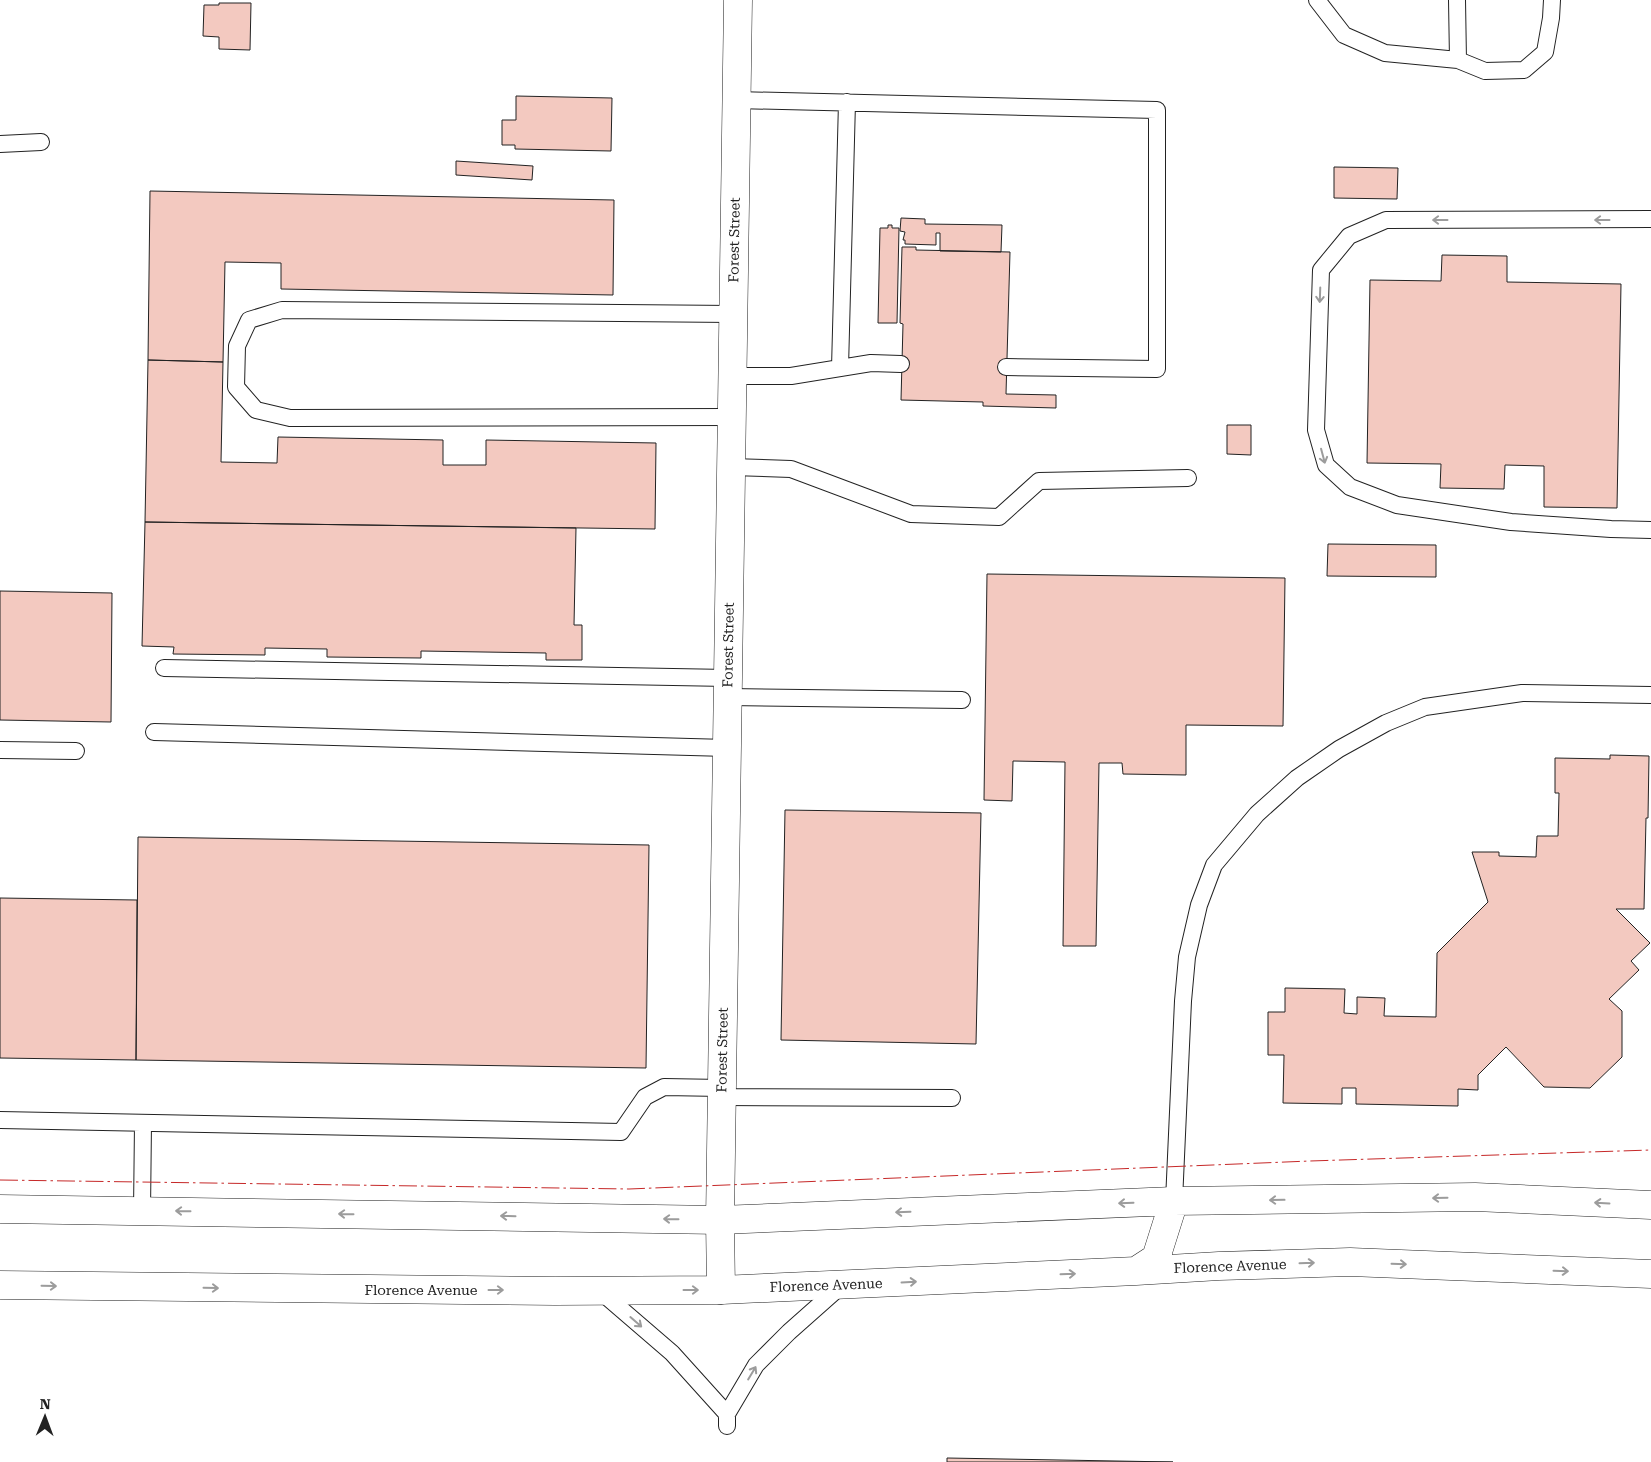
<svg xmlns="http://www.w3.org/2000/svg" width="1651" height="1462" font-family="'Roboto Serif',serif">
  <rect width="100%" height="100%" fill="#fff"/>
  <path fill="#f3c9c0" stroke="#222" d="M 219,3 L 251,3 L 250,50 L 219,49 L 219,37 L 203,36 L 204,5 L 219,5 Z
    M 516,96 L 612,98 L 611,151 L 515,149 L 515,145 L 502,145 L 502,120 L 516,120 Z
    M 456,161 L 533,166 L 532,180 L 456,175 Z
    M 1334,167 L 1398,168 L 1397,199 L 1334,198 Z
    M 150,191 L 614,200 L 613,295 L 281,289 L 281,263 L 225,262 L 223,362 L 148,360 Z
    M 901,218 L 925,219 L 925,224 L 1002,225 L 1001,252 L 940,251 L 940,233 L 936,233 L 936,245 L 905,244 L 905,240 L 903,240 L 905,232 L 900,231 Z
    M 888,225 L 892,225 L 892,228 L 899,228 L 897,323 L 878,323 L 880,228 L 888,228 Z
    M 902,247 L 916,247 L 916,250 L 1010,252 L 1006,394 L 1056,395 L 1056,408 L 983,406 L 983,402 L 901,400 L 903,324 L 900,323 Z
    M 1442,255 L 1507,256 L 1507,282 L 1621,284 L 1617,508 L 1544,507 L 1544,466 L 1505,465 L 1504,489 L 1440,488 L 1441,464 L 1367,463 L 1370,280 L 1441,281 Z
    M 148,360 L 223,362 L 221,462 L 277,463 L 278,437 L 443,440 L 443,465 L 486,465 L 486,440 L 656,443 L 655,529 L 145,522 Z
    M 1227,425 L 1251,425 L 1251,455 L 1227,454 Z
    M 145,522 L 576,528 L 574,625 L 582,625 L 582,660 L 546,660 L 546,653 L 421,651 L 421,658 L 327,657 L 327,649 L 265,648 L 265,655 L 173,654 L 174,647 L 142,646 Z
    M 1328,544 L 1436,545 L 1436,577 L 1327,576 Z
    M 987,574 L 1285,578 L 1283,726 L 1186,725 L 1186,775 L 1123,774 L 1122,763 L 1099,763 L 1096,946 L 1063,946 L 1065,762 L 1013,761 L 1012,801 L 984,800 Z
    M 0,591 L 112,593 L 111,722 L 0,720 Z
    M 1610,755 L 1649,756 L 1648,818 L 1646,818 L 1644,909 L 1616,909 L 1650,943 L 1631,961 L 1639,970 L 1609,999 L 1622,1011 L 1622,1057 L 1590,1088 L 1544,1087 L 1506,1047 L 1478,1075 L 1478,1090 L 1458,1089 L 1458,1106 L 1356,1104 L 1356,1088 L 1342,1088 L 1342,1104 L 1283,1103 L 1284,1055 L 1268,1055 L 1268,1012 L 1285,1012 L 1285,988 L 1345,989 L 1344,1013 L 1357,1014 L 1357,997 L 1385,998 L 1384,1016 L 1436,1017 L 1437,953 L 1488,902 L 1472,852 L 1499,852 L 1499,856 L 1536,857 L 1537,836 L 1558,836 L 1559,793 L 1555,793 L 1555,758 L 1610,759 Z
    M 785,810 L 981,813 L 976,1044 L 781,1040 Z
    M 138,837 L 649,845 L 646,1068 L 136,1060 Z
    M 0,898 L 137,900 L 136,1060 L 0,1058 Z
    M 947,1458 L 1173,1462 L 947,1462 Z"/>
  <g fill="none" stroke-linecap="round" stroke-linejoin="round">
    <g stroke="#222" stroke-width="18">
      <path id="lane" d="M 1317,0 L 1344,35 L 1385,53 L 1458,60
        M 1457,0 L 1458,60 L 1485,71 L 1524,70 L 1545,52 L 1551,18 L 1552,0
        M 736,100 L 1157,110 L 1157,369 L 1006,367
        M 0,144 L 41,142
        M 1651,219 L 1386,220 L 1349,236 L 1321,270 L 1316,430 L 1326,465 L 1350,487 L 1397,505 L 1511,522 L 1611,529 L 1651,530
        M 840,368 L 847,102
        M 732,376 L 791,376 L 871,363 L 901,364
        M 732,417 L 290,418 L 256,410 L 236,387 L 237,346 L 249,320 L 282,310 L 733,314
        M 731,467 L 791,469 L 911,514 L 999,517 L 1039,481 L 1188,478
        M 164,668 L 728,678
        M 728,697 L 962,700
        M 154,732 L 727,748
        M 0,750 L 76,751
        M 722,1097 L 952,1098
        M 0,1120 L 621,1132 L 645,1097 L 664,1087 L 722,1088
        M 1174,1201 L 1183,1001 L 1187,957 L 1199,905 L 1214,865 L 1257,814 L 1297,778 L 1339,749 L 1386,723 L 1425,707 L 1522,693 L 1651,695
        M 142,1211 L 143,1123
        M 600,1291 L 672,1353 L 727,1414
        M 727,1426 L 727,1414 L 756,1365 L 789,1332 L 842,1285"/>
    </g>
    <g stroke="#222" stroke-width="29">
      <path id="street" d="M 721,1290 L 720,1220 L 738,0"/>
    </g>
    <g stroke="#222" stroke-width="29">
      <path id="secondary" d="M 0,1209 L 720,1220 L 1174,1201 L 1475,1197 L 1651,1205
        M 1136,1271 L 1156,1258 L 1174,1201
        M 0,1285 L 555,1291 L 721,1290 L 1136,1271 L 1219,1266 L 1350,1262 L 1651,1274"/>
    </g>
    <use href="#lane" stroke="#fff" stroke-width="16"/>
    <use href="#street" stroke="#fff" stroke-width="28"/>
    <use href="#secondary" stroke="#fff" stroke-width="28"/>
    <path stroke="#c62828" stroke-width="1" stroke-dasharray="18 4 2.5 4" stroke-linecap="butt" d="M 0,1180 L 629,1189 L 1310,1161 L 1651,1150"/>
  </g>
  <defs><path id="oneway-shaft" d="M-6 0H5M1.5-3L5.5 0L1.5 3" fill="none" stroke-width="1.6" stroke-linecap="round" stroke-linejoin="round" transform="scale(1.25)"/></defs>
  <g stroke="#9c9c9c">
    <use href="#oneway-shaft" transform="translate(1440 220) rotate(180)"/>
    <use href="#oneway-shaft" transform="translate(1602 220) rotate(180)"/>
    <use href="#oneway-shaft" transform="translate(1320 295) rotate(92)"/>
    <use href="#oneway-shaft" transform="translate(1323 456) rotate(75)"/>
    <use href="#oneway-shaft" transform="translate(1440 1198) rotate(179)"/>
    <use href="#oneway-shaft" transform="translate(1277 1200) rotate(179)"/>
    <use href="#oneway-shaft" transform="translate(1126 1203) rotate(178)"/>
    <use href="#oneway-shaft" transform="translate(1602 1203) rotate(-177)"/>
    <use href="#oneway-shaft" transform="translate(183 1211) rotate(-179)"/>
    <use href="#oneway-shaft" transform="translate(903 1212) rotate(178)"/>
    <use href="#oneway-shaft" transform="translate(346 1214) rotate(-179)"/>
    <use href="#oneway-shaft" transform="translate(508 1216) rotate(-179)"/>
    <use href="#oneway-shaft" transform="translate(671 1219) rotate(-179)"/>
    <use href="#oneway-shaft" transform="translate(1307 1263) rotate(-2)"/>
    <use href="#oneway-shaft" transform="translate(1399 1264) rotate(2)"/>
    <use href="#oneway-shaft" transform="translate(1561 1271) rotate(2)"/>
    <use href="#oneway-shaft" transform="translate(1068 1274) rotate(-2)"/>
    <use href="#oneway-shaft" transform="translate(909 1282) rotate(-3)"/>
    <use href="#oneway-shaft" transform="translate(49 1286) rotate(1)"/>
    <use href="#oneway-shaft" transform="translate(211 1288) rotate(1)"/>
    <use href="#oneway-shaft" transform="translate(496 1290)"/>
    <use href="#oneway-shaft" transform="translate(691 1290)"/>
    <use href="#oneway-shaft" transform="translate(636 1322) rotate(41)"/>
    <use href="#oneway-shaft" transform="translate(752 1373) rotate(-59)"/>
  </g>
  <g text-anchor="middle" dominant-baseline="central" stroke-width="4" stroke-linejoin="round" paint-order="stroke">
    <g font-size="14" fill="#222" stroke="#fff">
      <text transform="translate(734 240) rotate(-89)">Forest Street</text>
      <text transform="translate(728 645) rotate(-89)">Forest Street</text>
      <text transform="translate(722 1050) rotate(-89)">Forest Street</text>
      <text transform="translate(1230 1266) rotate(-2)">Florence Avenue</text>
      <text transform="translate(826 1285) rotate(-2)">Florence Avenue</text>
      <text x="421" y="1290">Florence Avenue</text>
    </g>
  </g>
  <g transform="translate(45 1417) rotate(1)" stroke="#ffffff" stroke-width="4" paint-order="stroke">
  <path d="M0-4L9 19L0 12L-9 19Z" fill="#222222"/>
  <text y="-8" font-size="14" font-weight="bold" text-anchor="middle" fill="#222222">N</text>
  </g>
</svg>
